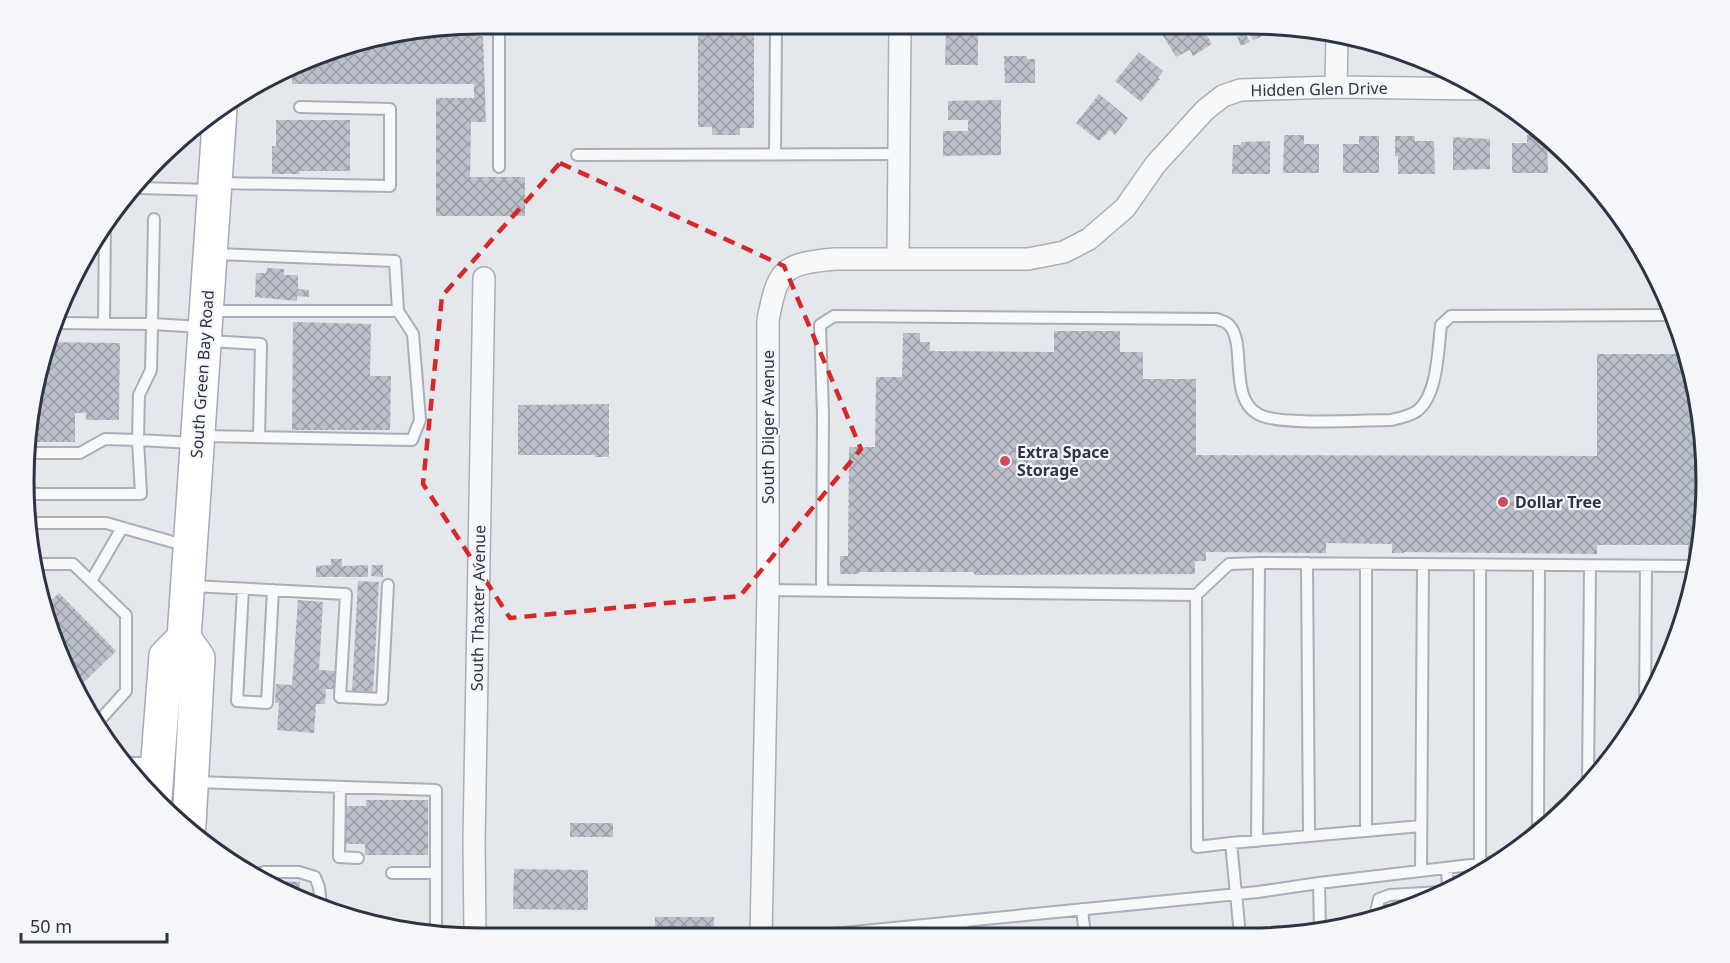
<svg xmlns="http://www.w3.org/2000/svg" width="1730" height="963" font-family="'Noto Sans',sans-serif">
  <defs>
    <pattern id="building-cross-hatch" width="8" height="8" patternUnits="userSpaceOnUse" patternTransform="scale(1.5)"><rect width="8" height="8" fill="#bbc0ca"/><path d="M0 0l8 8M0 8l8-8" fill="none" stroke="#989da6"/></pattern>
  </defs>
  <rect width="100%" height="100%" fill="#e4e7ec"/>
  <path fill="url(#building-cross-hatch)" d="M 698,24 L 754,24 L 754,128 L 740,128 L 740,135 L 712,135 L 712,127 L 698,127 Z
    M 1170,25 L 1200,25 L 1212,44 L 1193,56 L 1190,50 L 1176,57 L 1160,31 Z
    M 452,29 L 475,29 L 475,36 L 483,36 L 486,122 L 471,122 L 470,177 L 525,177 L 525,216 L 436,216 L 436,98 L 474,98 L 474,84 L 292,84 L 292,78 L 283,78 L 283,76 L 335,48 Z
    M 1257,29 L 1261,37 L 1253,40 L 1249,33 Z
    M 946,33 L 978,33 L 978,65 L 945,65 Z
    M 1245,33 L 1250,42 L 1241,46 L 1237,37 Z
    M 1139,52 L 1163,71 L 1158,78 L 1160,79 L 1141,102 L 1115,81 Z
    M 1004,56 L 1027,56 L 1027,59 L 1035,59 L 1035,83 L 1005,83 Z
    M 1099,94 L 1128,118 L 1115,135 L 1110,130 L 1099,141 L 1076,123 Z
    M 1001,100 L 1001,155 L 943,156 L 943,131 L 968,131 L 968,120 L 948,120 L 948,101 Z
    M 276,120 L 350,120 L 350,171 L 300,171 L 300,174 L 272,174 L 272,146 L 276,146 Z
    M 1284,135 L 1304,135 L 1304,144 L 1319,144 L 1319,173 L 1283,173 Z
    M 1527,135 L 1547,136 L 1548,173 L 1512,173 L 1512,143 L 1527,143 Z
    M 1359,136 L 1379,136 L 1379,173 L 1343,173 L 1343,144 L 1359,144 Z
    M 1395,136 L 1415,136 L 1415,141 L 1434,141 L 1435,174 L 1398,174 L 1398,156 L 1395,156 Z
    M 1453,137 L 1490,139 L 1490,169 L 1453,170 Z
    M 1270,141 L 1270,174 L 1232,174 L 1233,145 L 1241,145 L 1241,142 Z
    M 267,268 L 284,269 L 284,275 L 298,275 L 298,289 L 309,290 L 309,297 L 297,296 L 297,301 L 255,297 L 256,273 L 266,273 Z
    M 293,322 L 371,324 L 370,376 L 391,376 L 390,430 L 292,430 Z
    M 1054,331 L 1120,331 L 1120,352 L 1143,352 L 1143,379 L 1196,379 L 1196,455 L 1597,456 L 1597,354 L 1687,354 L 1690,363 L 1705,452 L 1702,542 L 1699,555 L 1688,555 L 1688,545 L 1597,545 L 1597,554 L 1404,552 L 1404,553 L 1392,553 L 1392,544 L 1326,543 L 1326,553 L 1206,552 L 1206,561 L 1195,561 L 1195,574 L 975,575 L 973,572 L 859,572 L 859,574 L 840,574 L 840,556 L 848,556 L 849,447 L 875,447 L 876,377 L 902,377 L 903,333 L 920,333 L 920,342 L 930,342 L 930,351 L 1054,352 Z
    M 49,342 L 120,343 L 119,420 L 86,420 L 86,413 L 75,413 L 75,442 L 32,442 L 40,363 Z
    M 609,404 L 609,457 L 595,457 L 595,455 L 518,455 L 518,405 Z
    M 331,559 L 342,559 L 342,566 L 368,565 L 368,577 L 316,577 L 316,566 L 331,565 Z
    M 372,565 L 383,565 L 383,577 L 371,576 Z
    M 358,581 L 379,582 L 373,692 L 352,691 Z
    M 59,593 L 116,651 L 78,688 L 59,656 L 47,604 Z
    M 298,600 L 323,602 L 319,670 L 336,671 L 335,689 L 326,689 L 325,704 L 316,704 L 314,733 L 277,730 L 279,703 L 275,703 L 276,684 L 292,685 Z
    M 366,800 L 428,800 L 428,855 L 365,855 L 365,844 L 344,844 L 345,806 L 366,806 Z
    M 570,823 L 613,823 L 613,837 L 570,837 Z
    M 251,866 L 265,866 L 264,880 L 300,882 L 299,897 L 252,878 Z
    M 514,869 L 588,870 L 588,910 L 513,909 Z
    M 1383,904 L 1401,904 L 1401,912 L 1382,918 Z
    M 655,917 L 714,917 L 714,937 L 655,937 Z"/>
  <g fill="none" stroke-linecap="round" stroke-linejoin="round">
    <g stroke="#a9aeb7" stroke-width="14">
      <path id="lane" d="M 775,154 L 776,24
        M 577,155 L 899,154
        M 499,167 L 499,24
        M 219,183 L 390,186 L 390,109 L 300,107
        M 138,188 L 212,190
        M 210,311 L 398,311 L 395,261 L 215,254
        M 58,323 L 152,324 L 154,219
        M 104,323 L 105,223
        M 208,341 L 261,344 L 259,437
        M 201,436 L 412,440 L 420,420 L 413,334 L 398,311
        M 194,443 L 138,440 L 139,395 L 151,370 L 152,324 L 202,327
        M 27,494 L 141,494 L 138,440 L 105,439 L 80,453 L 31,453
        M 28,523 L 106,523 L 187,546
        M 1307,563 L 1309,835
        M 37,564 L 73,564 L 126,615 L 126,691 L 99,721
        M 1480,565 L 1480,864
        M 91,581 L 122,528
        M 192,586 L 346,594 L 340,697 L 382,699 L 388,585
        M 243,589 L 237,701 L 267,703 L 273,590
        M 768,590 L 1196,595 L 1229,564 L 1259,563 L 1696,566
        M 822,591 L 823,414 L 820,325 L 834,316 L 1217,319 C 1221,321 1227,322 1229,325 C 1247,343 1228,398 1258,414 C 1278,426 1363,420 1391,420 C 1400,418 1410,416 1417,411 C 1438,395 1438,349 1441,325 L 1451,316 L 1672,315
        M 1196,595 L 1197,847 L 1231,843 L 1421,826
        M 1645,710 L 1646,566
        M 125,763 L 154,763
        M 195,782 L 436,790 L 436,935
        M 1588,784 L 1590,566
        M 340,787 L 339,857 L 358,858
        M 1366,831 L 1366,564
        M 1538,833 L 1539,566
        M 1257,841 L 1259,563
        M 1231,843 L 1240,935
        M 1447,868 L 1448,889
        M 245,871 L 251,872
        M 1421,871 L 1423,564
        M 264,872 L 299,872 L 315,877 L 319,887 L 321,906
        M 392,873 L 436,873
        M 1319,883 L 1504,861
        M 1082,909 L 1085,936
        M 1374,920 L 1379,899 L 1390,895 L 1441,892
        M 963,921 L 964,936
        M 802,937 L 1258,892 L 1319,883 L 1320,932"/>
    </g>
    <g stroke="#a9aeb7" stroke-width="24">
      <path id="street" d="M 1336,87 L 1337,35
        M 898,259 L 900,25
        M 761,937 L 768,590 L 768,320 C 778,269 782,264 835,259 L 1028,259 L 1064,252 L 1089,239 L 1125,208 L 1155,165 L 1205,110 L 1223,96 L 1240,90 L 1336,87 L 1483,89
        M 475,938 L 474,841 L 484,278"/>
    </g>
    <g stroke="#a3abb8" stroke-width="36">
      <path id="primary" d="M 155,797 L 166,656 L 184,638
        M 189,825 L 198,658 L 184,638 L 220,109"/>
    </g>
    <use href="#lane" stroke="#f7f8fa" stroke-width="10"/>
    <use href="#street" stroke="#f7f8fa" stroke-width="21"/>
    <use href="#primary" stroke="#fff" stroke-width="33"/>
  </g>
  <path fill="none" stroke="#d62828" stroke-width="4.5" stroke-dasharray="12 8" stroke-linejoin="round" d="M 560,163 L 784,266 L 861,449 L 740,596 L 510,618 L 423,484 L 442,296 Z"/>
  <g fill="#d1495b" stroke="#f4f6f9" stroke-width="2">
    <circle cx="1005" cy="461" r="6"/>
    <circle cx="1503" cy="502" r="6"/>
  </g>
  <g text-anchor="middle" dominant-baseline="central" stroke-width="4.5" stroke-linejoin="round" paint-order="stroke">
    <g font-size="16" fill="#2b3445" stroke="#f4f6f9">
      <text transform="translate(1319 89) rotate(-1)">Hidden Glen Drive</text>
      <text transform="translate(202 374) rotate(-86)">South Green Bay Road</text>
      <text transform="translate(768 427) rotate(-90)">South Dilger Avenue</text>
      <text transform="translate(478 608) rotate(-89)">South Thaxter Avenue</text>
    </g>
    <g font-size="16" font-weight="bold" fill="#2b3445" stroke="#f4f6f9" text-anchor="start">
      <text x="1017" y="452">Extra Space<tspan x="1017" dy="18">Storage</tspan></text>
      <text x="1515" y="502">Dollar Tree</text>
    </g>
  </g>
  <path d="M0 0H1730V963H0ZM481 34H1249A447 447 0 0 1 1696 481V481A447 447 0 0 1 1249 928H481A447 447 0 0 1 34 481V481A447 447 0 0 1 481 34Z" fill="#f4f6f9" fill-rule="evenodd"/>
  <path fill="none" stroke="#2b3445" stroke-width="3" d="M481 34H1249A447 447 0 0 1 1696 481V481A447 447 0 0 1 1249 928H481A447 447 0 0 1 34 481V481A447 447 0 0 1 481 34Z"/>
  <path d="M21 933v9h146v-9" fill="none" stroke="#2b3445" stroke-width="3"/>
  <text x="30" y="933" font-size="18" fill="#2b3445" stroke="#f4f6f9" stroke-width="4.5" paint-order="stroke">50 m</text>
</svg>
